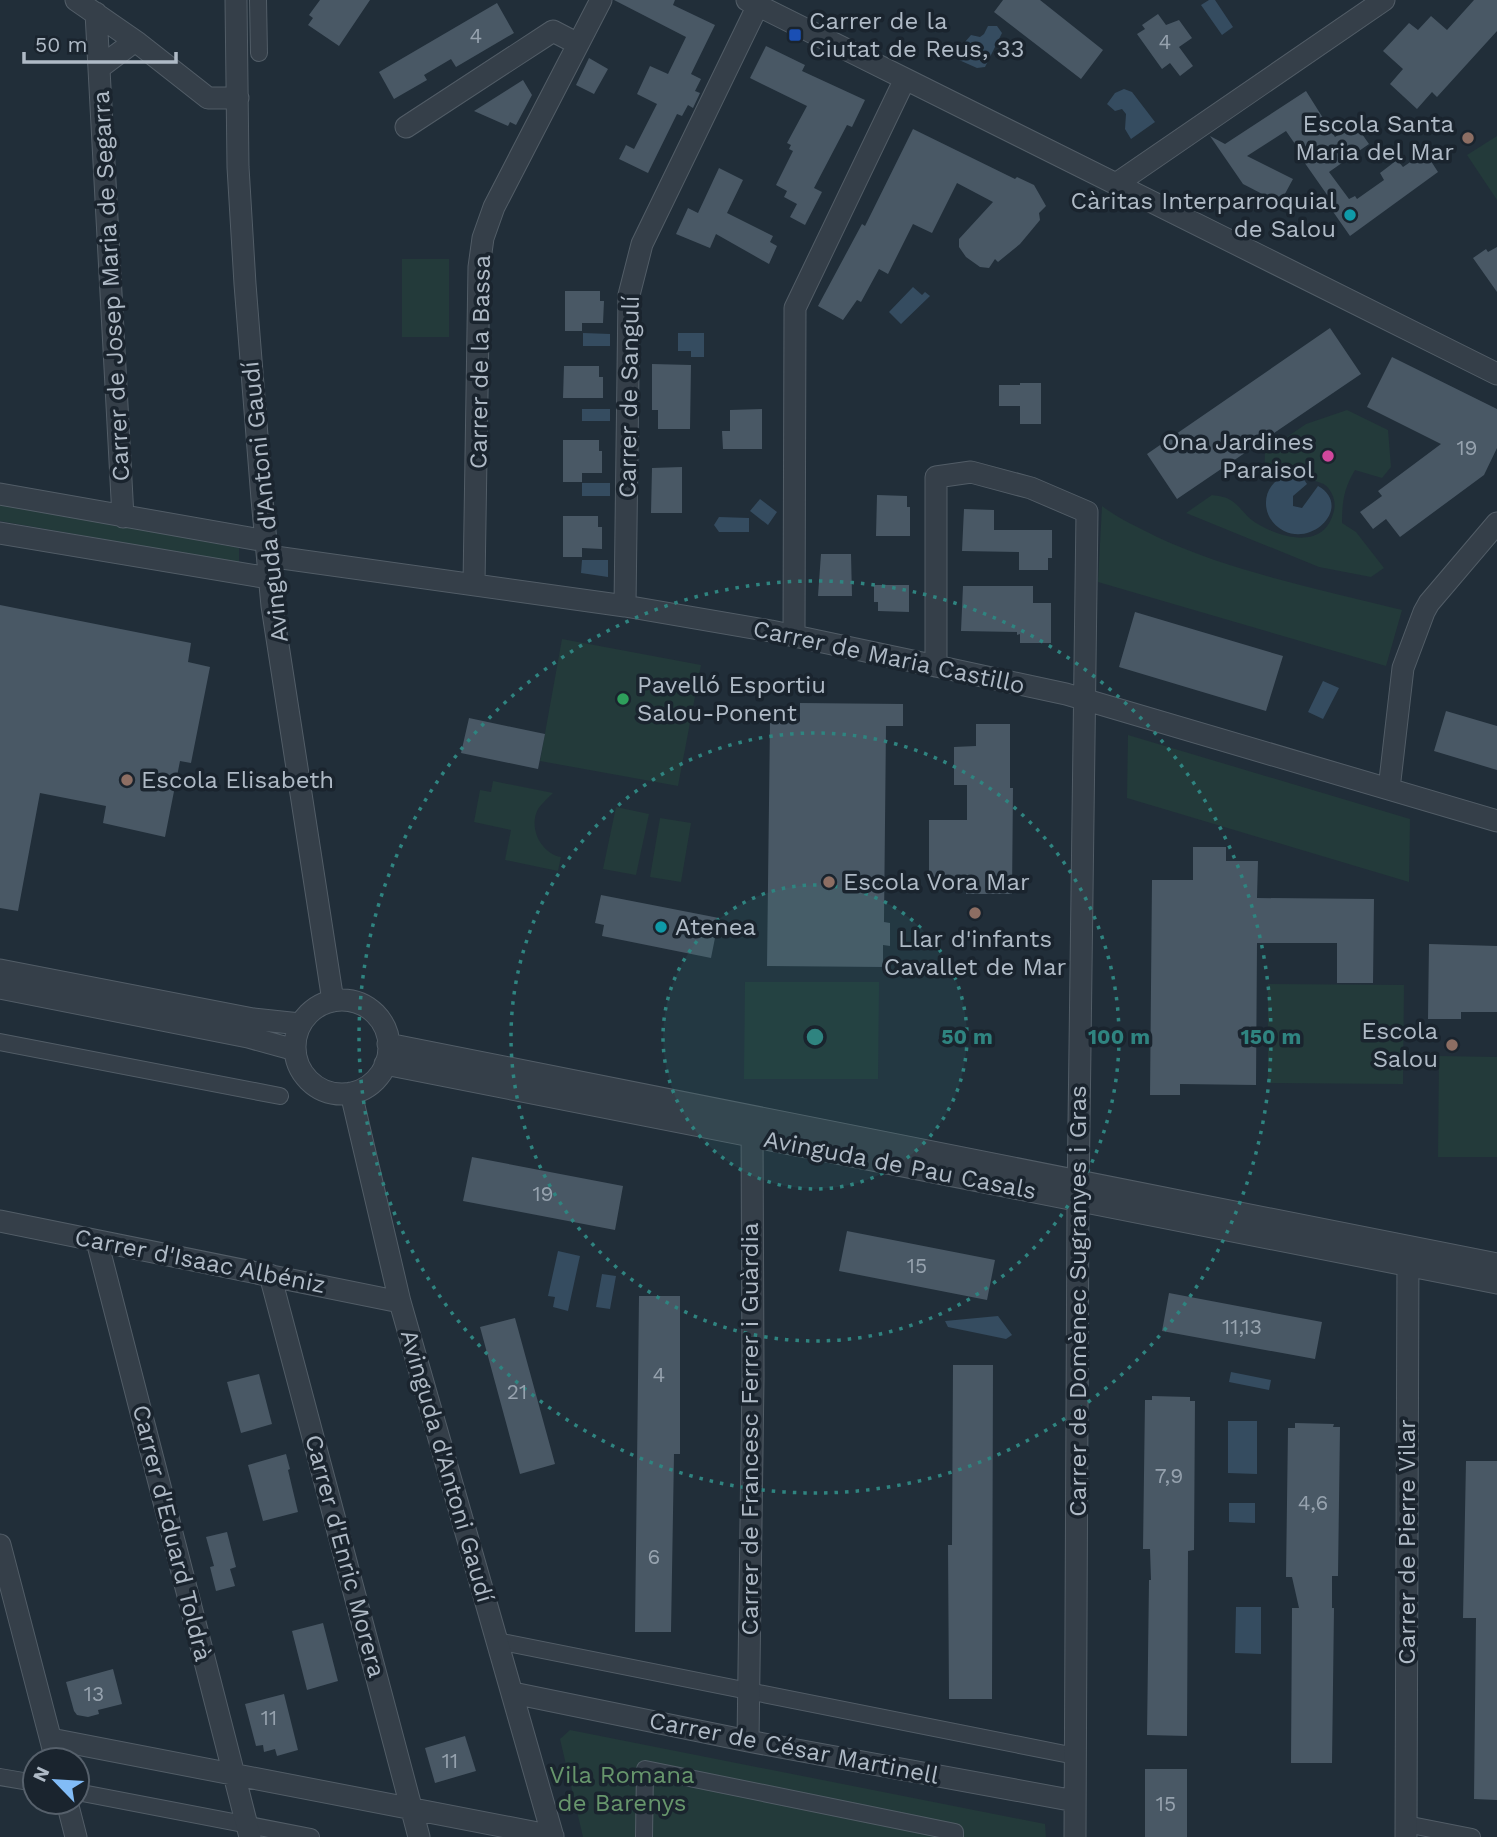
<svg xmlns="http://www.w3.org/2000/svg" width="1497" height="1837" font-family="'Work Sans',sans-serif">
  <rect width="100%" height="100%" fill="#212e39"/>
  <path fill="#233a3a" d="M 1497,136 L 1497,200 L 1467,155 Z
    M 402,259 L 449,259 L 449,337 L 402,337 Z
    M 1347,410 L 1388,430 L 1391,467 L 1382,478 L 1355,470 C 1344,488 1342,502 1342,523 L 1356,532 L 1384,568 L 1371,577 L 1319,567 L 1186,513 L 1212,495 C 1219,496 1227,497 1232,501 C 1241,507 1246,517 1256,523 C 1279,537 1322,551 1333,514 C 1336,506 1335,497 1329,489 C 1324,482 1318,483 1311,479 C 1308,477 1306,473 1303,472 C 1289,464 1275,472 1264,480 L 1265,452 L 1306,424 Z
    M 0,503 L 239,548 L 239,563 L 0,521 Z
    M 1102,506 C 1119,519 1138,527 1157,537 C 1235,573 1320,589 1402,610 L 1386,666 L 1098,582 Z
    M 562,639 L 701,665 L 678,786 L 540,761 Z
    M 1128,735 L 1410,819 L 1409,882 L 1127,798 Z
    M 493,781 L 553,793 C 548,798 542,803 538,809 C 528,828 541,853 561,857 L 558,871 L 505,860 L 511,830 L 474,822 L 480,790 L 491,792 Z
    M 616,807 L 649,814 L 636,875 L 603,869 Z
    M 660,818 L 691,823 L 681,882 L 650,877 Z
    M 745,982 L 879,982 L 878,1079 L 744,1079 Z
    M 1268,984 L 1404,985 L 1403,1084 L 1268,1083 Z
    M 1439,1056 L 1497,1057 L 1497,1157 L 1438,1157 Z
    M 570,1730 L 1045,1824 L 1046,1837 L 583,1837 L 560,1739 Z"/>
  <path fill="#354c60" d="M 1209,0 L 1215,0 L 1233,27 L 1222,35 L 1201,5 Z
    M 988,26 L 997,26 L 1002,33 L 985,67 L 977,68 L 959,60 L 966,47 L 965,42 L 971,35 L 980,37 L 984,34 Z
    M 1124,89 L 1132,92 L 1155,122 L 1131,139 L 1125,129 L 1126,114 L 1122,109 L 1115,111 L 1107,104 L 1115,93 Z
    M 913,287 L 922,295 L 925,292 L 930,296 L 901,324 L 889,312 Z
    M 583,333 L 610,334 L 610,346 L 583,346 Z
    M 678,333 L 704,333 L 704,357 L 691,357 L 691,351 L 678,351 Z
    M 582,409 L 610,409 L 610,421 L 582,421 Z
    M 1296,474 L 1303,478 L 1307,484 L 1293,496 L 1293,506 L 1302,508 L 1318,486 C 1352,505 1315,546 1284,531 C 1256,517 1261,476 1296,474 Z
    M 582,483 L 610,483 L 610,496 L 582,496 Z
    M 760,499 L 777,512 L 768,525 L 750,511 Z
    M 719,517 L 749,518 L 749,532 L 719,532 L 714,525 Z
    M 582,560 L 608,560 L 608,577 L 581,573 Z
    M 1323,681 L 1339,688 L 1323,719 L 1308,712 Z
    M 558,1251 L 580,1256 L 568,1311 L 553,1307 L 555,1297 L 548,1296 Z
    M 602,1274 L 616,1276 L 610,1309 L 596,1307 Z
    M 998,1316 L 1012,1335 L 1006,1339 L 948,1327 L 945,1321 Z
    M 1231,1372 L 1271,1380 L 1269,1390 L 1229,1382 Z
    M 1228,1421 L 1257,1421 L 1257,1474 L 1228,1473 Z
    M 1229,1503 L 1255,1503 L 1255,1523 L 1229,1522 Z
    M 1236,1607 L 1261,1607 L 1261,1654 L 1235,1653 Z"/>
  <path fill="#495865" d="M 320,0 L 370,0 L 339,46 L 308,25 L 313,18 L 309,15 Z
    M 614,0 L 675,0 L 673,5 L 715,25 L 691,74 L 701,79 L 695,91 L 700,93 L 693,108 L 688,105 L 682,116 L 677,114 L 648,173 L 619,159 L 626,145 L 634,149 L 657,104 L 637,94 L 650,66 L 668,74 L 686,37 Z
    M 1003,0 L 1040,0 L 1103,50 L 1081,79 L 994,12 Z
    M 1474,0 L 1497,0 L 1497,31 L 1437,97 L 1432,92 L 1417,109 L 1390,84 L 1403,69 L 1383,51 L 1409,23 L 1418,30 L 1431,16 L 1447,30 Z
    M 497,3 L 514,33 L 456,67 L 451,59 L 424,75 L 427,80 L 394,99 L 379,72 Z
    M 1158,14 L 1166,25 L 1179,20 L 1192,38 L 1179,47 L 1193,66 L 1180,76 L 1170,63 L 1162,69 L 1137,34 L 1145,29 L 1142,25 Z
    M 766,46 L 805,65 L 802,71 L 865,100 L 852,127 L 847,125 L 814,188 L 822,192 L 805,225 L 790,217 L 797,204 L 784,197 L 787,191 L 776,185 L 793,151 L 789,149 L 791,145 L 787,143 L 807,106 L 750,78 Z
    M 589,58 L 608,69 L 594,94 L 576,85 Z
    M 523,80 L 532,95 L 516,125 L 510,122 L 508,126 L 474,111 Z
    M 1306,91 L 1335,137 L 1355,124 L 1369,144 L 1329,172 L 1349,199 L 1355,196 L 1357,199 L 1384,180 L 1380,173 L 1397,160 L 1403,167 L 1425,152 L 1438,172 L 1350,236 L 1320,193 L 1330,199 L 1302,159 L 1304,157 L 1286,131 L 1247,156 L 1293,179 L 1280,203 L 1243,184 L 1210,136 L 1225,144 Z
    M 913,129 L 1015,179 L 1017,177 L 1034,185 L 1046,206 L 1039,213 L 1040,220 L 1020,244 L 998,262 L 995,259 L 989,268 L 980,267 L 966,257 L 959,247 L 959,239 L 993,202 L 957,183 L 932,233 L 913,224 L 888,274 L 879,269 L 861,302 L 857,300 L 843,320 L 818,306 L 862,224 L 865,226 Z
    M 719,168 L 743,180 L 727,213 L 773,236 L 770,242 L 777,246 L 769,264 L 716,234 L 710,248 L 676,234 L 688,208 L 698,213 Z
    M 1497,247 L 1497,292 L 1473,258 L 1486,249 L 1488,252 Z
    M 565,291 L 600,291 L 600,301 L 604,301 L 603,323 L 582,323 L 582,331 L 565,331 Z
    M 1330,328 L 1361,374 L 1177,499 L 1147,454 Z
    M 1392,357 L 1497,409 L 1497,448 L 1484,475 L 1400,537 L 1386,519 L 1373,529 L 1360,512 L 1382,496 L 1378,491 L 1441,444 L 1367,407 Z
    M 652,364 L 691,365 L 690,429 L 658,429 L 658,410 L 652,410 Z
    M 564,366 L 599,366 L 599,377 L 603,377 L 603,398 L 563,398 Z
    M 1020,383 L 1041,383 L 1041,424 L 1020,424 L 1020,406 L 999,406 L 999,385 L 1020,385 Z
    M 762,409 L 762,449 L 723,449 L 722,431 L 730,431 L 730,410 Z
    M 563,440 L 599,440 L 599,451 L 602,451 L 602,473 L 582,473 L 582,482 L 563,482 Z
    M 682,467 L 682,513 L 651,513 L 652,468 Z
    M 877,495 L 907,496 L 907,507 L 910,507 L 910,536 L 876,536 Z
    M 964,509 L 994,510 L 994,530 L 1052,530 L 1052,558 L 1048,558 L 1048,570 L 1019,570 L 1019,552 L 962,551 Z
    M 563,516 L 598,516 L 598,527 L 602,527 L 602,549 L 582,548 L 582,557 L 563,557 Z
    M 821,554 L 851,554 L 852,596 L 818,596 Z
    M 874,585 L 909,585 L 909,612 L 878,611 L 878,602 L 874,602 Z
    M 963,586 L 1033,586 L 1033,603 L 1051,603 L 1051,643 L 1020,643 L 1020,634 L 1017,635 L 1017,632 L 961,631 Z
    M 0,605 L 191,643 L 188,662 L 210,667 L 191,763 L 180,761 L 165,837 L 103,823 L 106,806 L 40,793 L 18,911 L 0,908 Z
    M 1135,612 L 1283,656 L 1266,711 L 1119,667 Z
    M 800,703 L 903,704 L 903,726 L 886,726 L 884,922 L 890,923 L 890,946 L 883,945 L 883,967 L 767,966 L 770,721 L 800,721 Z
    M 1446,711 L 1497,726 L 1497,770 L 1434,751 Z
    M 469,718 L 545,734 L 538,769 L 461,753 Z
    M 976,724 L 1010,724 L 1010,788 L 1013,788 L 1012,894 L 966,894 L 966,883 L 929,883 L 929,820 L 967,820 L 967,785 L 954,785 L 954,747 L 976,746 Z
    M 1193,847 L 1226,847 L 1226,861 L 1258,861 L 1257,898 L 1374,899 L 1373,983 L 1337,983 L 1337,943 L 1257,943 L 1256,1085 L 1180,1084 L 1180,1095 L 1150,1095 L 1152,880 L 1193,880 Z
    M 601,895 L 719,918 L 711,958 L 602,936 L 604,925 L 595,923 Z
    M 1429,944 L 1497,946 L 1497,1012 L 1461,1012 L 1461,1019 L 1428,1019 Z
    M 472,1157 L 623,1186 L 615,1230 L 463,1201 Z
    M 847,1231 L 995,1260 L 987,1300 L 839,1271 Z
    M 1169,1293 L 1322,1322 L 1315,1359 L 1162,1331 Z
    M 639,1296 L 680,1296 L 680,1454 L 674,1454 L 671,1632 L 635,1632 Z
    M 515,1318 L 555,1464 L 520,1474 L 480,1327 Z
    M 953,1365 L 993,1365 L 992,1699 L 949,1699 L 948,1545 L 952,1545 Z
    M 259,1374 L 272,1424 L 241,1433 L 227,1382 Z
    M 1152,1396 L 1190,1397 L 1190,1401 L 1195,1401 L 1194,1550 L 1188,1551 L 1187,1736 L 1147,1735 L 1149,1580 L 1151,1580 L 1150,1549 L 1143,1549 L 1145,1400 L 1152,1400 Z
    M 1295,1423 L 1334,1424 L 1333,1427 L 1340,1427 L 1338,1576 L 1332,1576 L 1332,1608 L 1334,1608 L 1332,1763 L 1291,1763 L 1292,1608 L 1299,1608 L 1292,1577 L 1286,1577 L 1288,1428 L 1295,1428 Z
    M 286,1454 L 290,1469 L 288,1470 L 298,1512 L 263,1521 L 248,1465 Z
    M 1466,1461 L 1497,1461 L 1497,1800 L 1474,1799 L 1476,1618 L 1463,1618 Z
    M 227,1532 L 236,1567 L 230,1569 L 235,1586 L 216,1591 L 210,1567 L 214,1566 L 206,1537 Z
    M 323,1623 L 338,1681 L 307,1690 L 292,1631 Z
    M 113,1669 L 122,1704 L 98,1710 L 99,1714 L 88,1717 L 77,1715 L 74,1711 L 66,1682 Z
    M 284,1694 L 298,1750 L 277,1756 L 275,1749 L 264,1752 L 263,1745 L 256,1746 L 245,1704 Z
    M 465,1736 L 476,1771 L 435,1783 L 425,1748 Z
    M 1145,1769 L 1187,1769 L 1187,1837 L 1145,1837 Z"/>
  <g fill="none" stroke-linecap="round" stroke-linejoin="round">
    <g stroke="#525d67" stroke-width="18">
      <path id="pedestrian" d="M 258,0 L 259,53
        M 0,1042 L 280,1096
        M 497,1641 L 1075,1756
        M 0,1777 L 35,1783
        M 77,1792 L 311,1837
        M 1406,1824 L 1472,1837
        M 644,1837 L 645,1769 L 955,1832 L 955,1837"/>
    </g>
    <g stroke="#525d67" stroke-width="23">
      <path id="minor" d="M 76,0 L 138,43 L 208,98 L 238,98
        M 236,0 L 238,167 L 245,284 L 262,499 L 272,606 L 333,1001
        M 747,0 L 1497,374
        M 96,13 L 123,517
        M 99,68 L 135,41
        M 406,127 L 553,31 L 578,44
        M 1116,184 L 1384,0
        M 0,494 L 266,541
        M 0,533 L 269,578
        M 268,556 L 625,606 L 771,631 L 936,666 L 1066,694 L 1497,821
        M 474,584 L 479,267 L 483,238 L 494,207 L 601,0
        M 625,606 L 629,295 L 642,244 L 758,5
        M 794,635 L 795,308 L 905,79
        M 936,666 L 936,477 L 971,472 L 1031,488 L 1087,512 L 1078,1200 L 1075,1837
        M 1389,789 L 1403,668 L 1424,612 L 1429,603 L 1497,523
        M 0,970 L 253,1019 L 300,1024
        M 0,988 L 248,1037 L 295,1050
        M295 1047a47 47 0 1 1 94 0a47 47 0 1 1-94 0Z
        M 388,1044 L 1497,1264
        M 385,1064 L 1497,1283
        M 351,1093 L 400,1302 L 553,1837
        M 0,1221 L 400,1302
        M 97,1241 L 250,1837
        M 270,1275 L 419,1837
        M 0,1545 L 56,1760
        M 513,1693 L 748,1741 L 1075,1801
        M 51,1739 L 553,1836
        M 748,1741 L 753,1378 L 752,1123
        M 67,1802 L 76,1837
        M 1406,1837 L 1408,1252"/>
    </g>
    <use href="#pedestrian" stroke="#353f49" stroke-width="16"/>
    <use href="#minor" stroke="#353f49" stroke-width="21"/>
  </g>
  <circle cx="815" cy="1037" r="152" fill="#2f8480" fill-opacity=".12"/>
  <g fill="none" stroke="#2f8480" stroke-width="3.5" stroke-dasharray="3.5 7">
    <circle cx="815" cy="1037" r="152"/>
    <circle cx="815" cy="1037" r="304"/>
    <circle cx="815" cy="1037" r="456"/>
  </g>
  <rect fill="#1a4fb4" stroke="#1a242e" stroke-width="2.5" x="788" y="28" width="14" height="14" rx="3.5"/>
  <g fill="#8d6e63" stroke="#1a242e" stroke-width="2.5">
    <circle cx="1468" cy="138" r="7"/>
    <circle cx="127" cy="780" r="7"/>
    <circle cx="829" cy="882" r="7"/>
    <circle cx="975" cy="913" r="7"/>
    <circle cx="1452" cy="1045" r="7"/>
  </g>
  <g fill="#0f9aa8" stroke="#1a242e" stroke-width="2.5">
    <circle cx="1350" cy="215" r="7"/>
    <circle cx="661" cy="927" r="7"/>
  </g>
  <circle fill="#d1479c" stroke="#1a242e" stroke-width="2.5" cx="1328" cy="456" r="7"/>
  <circle fill="#2e9e5b" stroke="#1a242e" stroke-width="2.5" cx="623" cy="699" r="7"/>
  <g text-anchor="middle" dominant-baseline="central" stroke-width="7" stroke-linejoin="round" paint-order="stroke">
    <g font-size="21" fill="#96a2ae">
      <text x="476" y="35">4</text>
      <text x="1165" y="41">4</text>
      <text x="1467" y="447">19</text>
      <text x="543" y="1193">19</text>
      <text x="917" y="1265">15</text>
      <text x="1242" y="1326">11,13</text>
      <text x="659" y="1374">4</text>
      <text x="517" y="1391">21</text>
      <text x="1169" y="1475">7,9</text>
      <text x="1313" y="1502">4,6</text>
      <text x="654" y="1556">6</text>
      <text x="94" y="1693">13</text>
      <text x="269" y="1717">11</text>
      <text x="450" y="1760">11</text>
      <text x="1166" y="1803">15</text>
    </g>
    <g font-size="24" fill="#afbac6" stroke="#1a242e" text-anchor="start">
      <text x="809" y="21">Carrer de la<tspan x="809" dy="28">Ciutat de Reus, 33</tspan></text>
      <text x="1454" y="124" text-anchor="end">Escola Santa<tspan x="1454" dy="28">Maria del Mar</tspan></text>
      <text x="1336" y="201" text-anchor="end">Càritas Interparroquial<tspan x="1336" dy="28">de Salou</tspan></text>
      <text x="1314" y="442" text-anchor="end">Ona Jardines<tspan x="1314" dy="28">Paraisol</tspan></text>
      <text x="637" y="685">Pavelló Esportiu<tspan x="637" dy="28">Salou-Ponent</tspan></text>
      <text x="141" y="780">Escola Elisabeth</text>
      <text x="843" y="882">Escola Vora Mar</text>
      <text x="675" y="927">Atenea</text>
      <text x="975" y="939" text-anchor="middle">Llar d'infants<tspan x="975" dy="28">Cavallet de Mar</tspan></text>
      <text x="1438" y="1031" text-anchor="end">Escola<tspan x="1438" dy="28">Salou</tspan></text>
    </g>
    <g font-size="24" fill="#afbac6" stroke="#1a242e">
      <text transform="translate(111 286) rotate(-93)">Carrer de Josep Maria de Segarra</text>
      <text transform="translate(480 362) rotate(-89)">Carrer de la Bassa</text>
      <text transform="translate(629 397) rotate(-89)">Carrer de Sangulí</text>
      <text transform="translate(265 502) rotate(-96)">Avinguda d'Antoni Gaudí</text>
      <text transform="translate(889 657) rotate(12)">Carrer de Maria Castillo</text>
      <text transform="translate(900 1165) rotate(11)">Avinguda de Pau Casals</text>
      <text transform="translate(200 1261) rotate(11)">Carrer d'Isaac Albéniz</text>
      <text transform="translate(1078 1301) rotate(-90)">Carrer de Domènec Sugranyes i Gras</text>
      <text transform="translate(750 1429) rotate(-90)">Carrer de Francesc Ferrer i Guàrdia</text>
      <text transform="translate(447 1466) rotate(74)">Avinguda d'Antoni Gaudí</text>
      <text transform="translate(172 1533) rotate(76)">Carrer d'Eduard Toldrà</text>
      <text transform="translate(1407 1542) rotate(-90)">Carrer de Pierre Vilar</text>
      <text transform="translate(345 1556) rotate(75)">Carrer d'Enric Morera</text>
      <text transform="translate(794 1748) rotate(11)">Carrer de César Martinell</text>
    </g>
    <g font-size="24" fill="#67966c" stroke="#1a242e">
      <text x="622" y="1775">Vila Romana<tspan x="622" dy="28">de Barenys</tspan></text>
    </g>
  </g>
  <circle cx="815" cy="1037" r="10" fill="#2f8480" stroke="#1a242e" stroke-width="3.5"/>
  <g font-size="21" text-anchor="middle" font-weight="bold" fill="#2f8480" stroke="#1a242e" stroke-width="7" stroke-linejoin="round" paint-order="stroke">
    <text x="967" y="1044">50 m</text>
    <text x="1119" y="1044">100 m</text>
    <text x="1271" y="1044">150 m</text>
  </g>
  <g transform="translate(56 1781) rotate(295)"><circle r="33" fill="#1a242e" stroke="#56606b" stroke-width="2"/>
  <path d="M0-5L12 26L0 18L-12 26Z" fill="#82bcf7"/>
  <text y="-10" font-size="19" font-weight="bold" text-anchor="middle" fill="#afbac6">N</text>
  </g>
  <path d="M24 52v10h152v-10" fill="none" stroke="#afbac6" stroke-width="3.5"/>
  <text x="35" y="52" font-size="21" fill="#afbac6" stroke="#1a242e" stroke-width="5" paint-order="stroke">50 m</text>
</svg>
